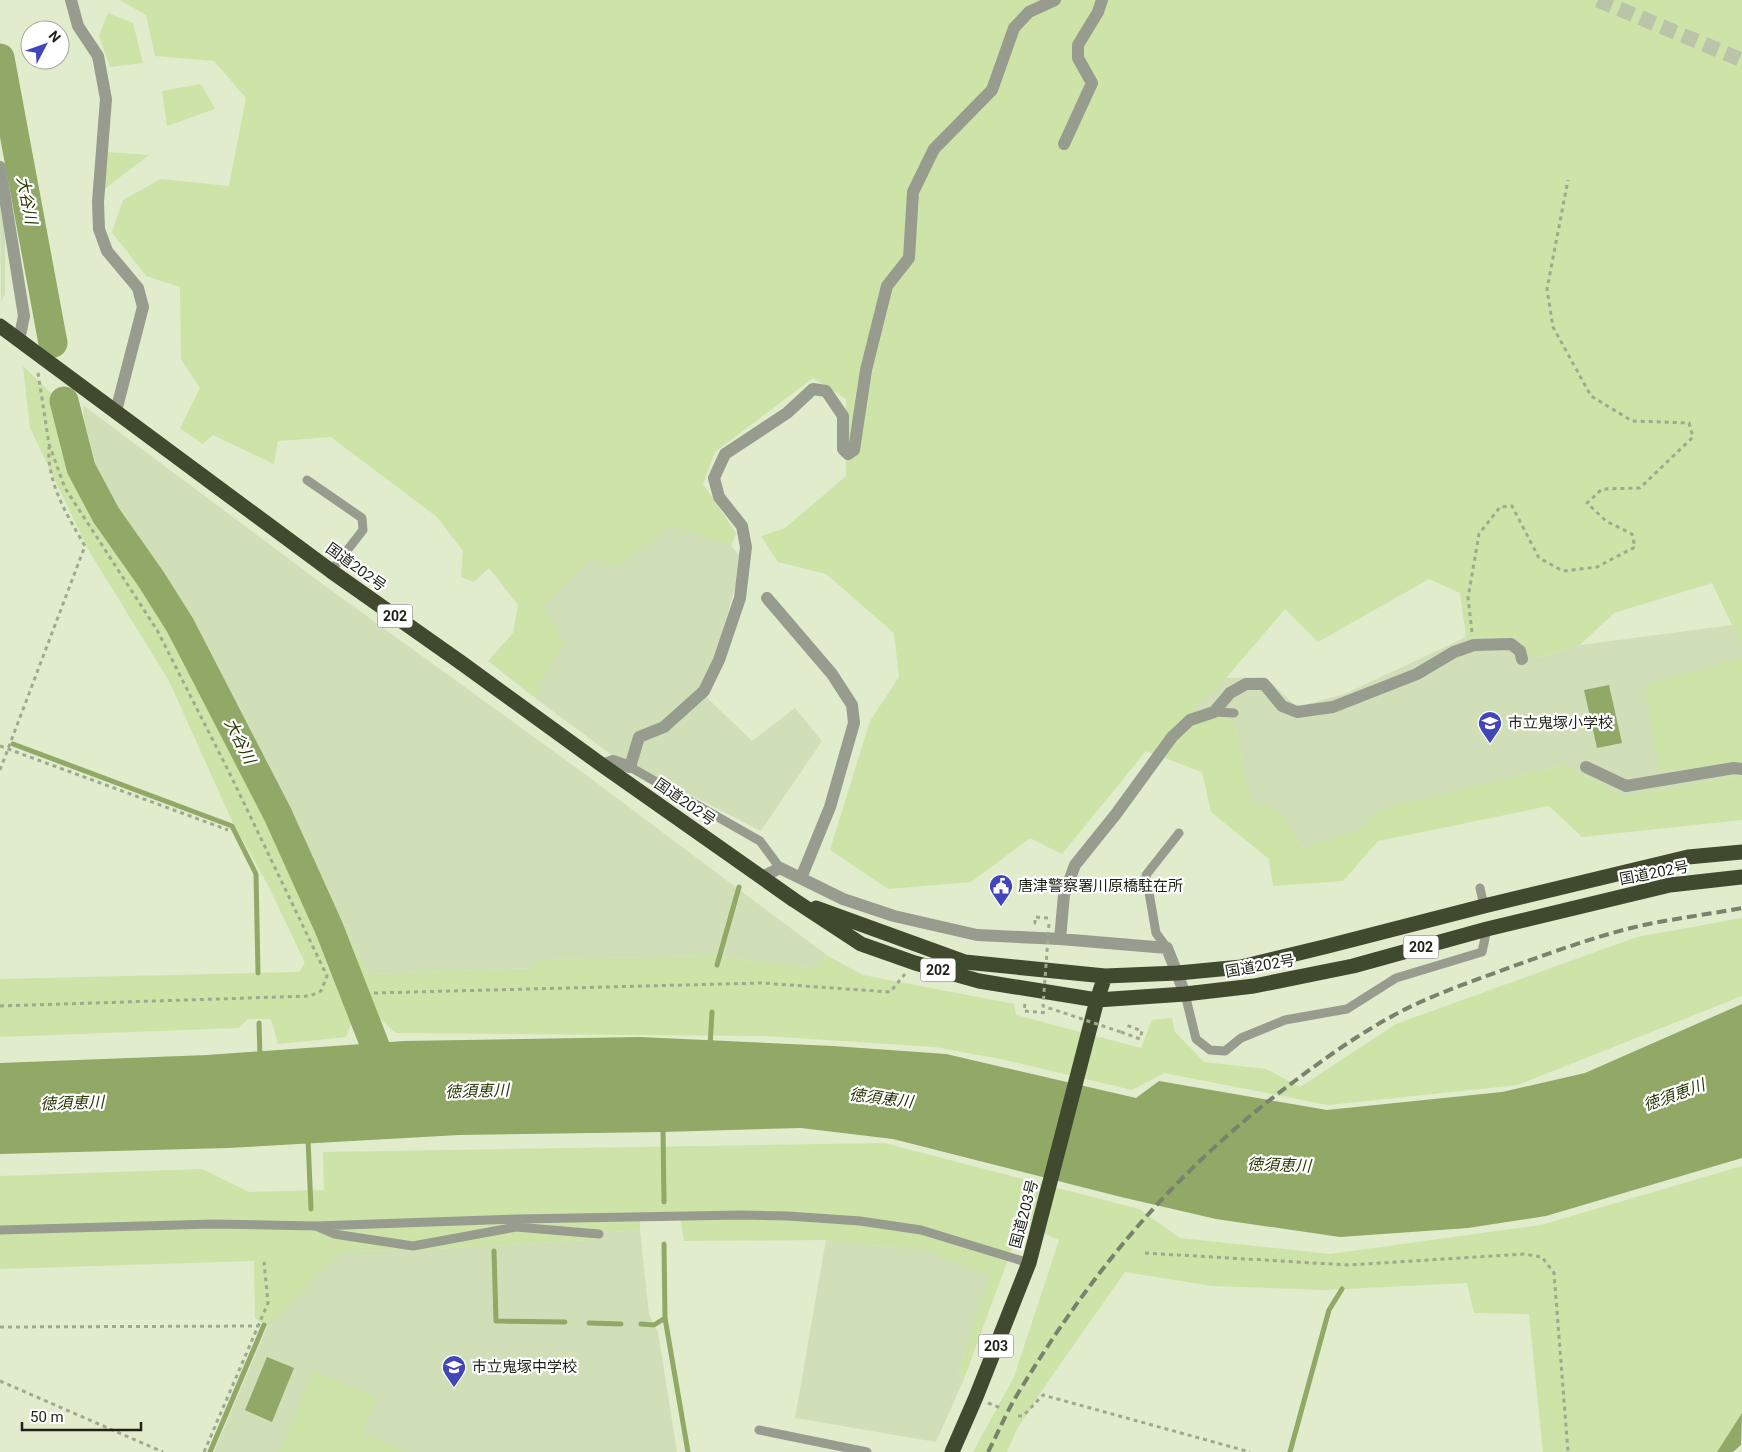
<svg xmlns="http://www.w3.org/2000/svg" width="1742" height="1452" font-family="Roboto,'Noto Sans JP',sans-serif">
  <rect width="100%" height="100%" fill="#e0eccc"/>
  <path fill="#d1dfb9" d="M 0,204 L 5,236 L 5,294 L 1,302 Z
    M 83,405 L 328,588 L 578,769 L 828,956 L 809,968 L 713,956 L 539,959 L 536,968 L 368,974 L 290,811 L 186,610 L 99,481 L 85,447 Z
    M 671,525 L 731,546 L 743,559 L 715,658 L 699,690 L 752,741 L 795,708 L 822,741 L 761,831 L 612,755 L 535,698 L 547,671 L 542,607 L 592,557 L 617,567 Z
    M 1732,625 L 1742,646 L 1742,775 L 1626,797 L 1565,765 L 1381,809 L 1354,833 L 1302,848 L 1279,810 L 1251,802 L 1234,722 L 1193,708 L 1226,678 L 1265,677 L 1297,707 L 1347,693 L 1466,637 L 1519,638 L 1532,659 L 1580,645 Z
    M 640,1230 L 649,1314 L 658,1332 L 677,1452 L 214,1452 L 267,1327 L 341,1251 L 420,1250 L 590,1240 L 595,1233 Z
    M 826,1240 L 927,1251 L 989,1275 L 958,1374 L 964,1379 L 936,1442 L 795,1418 Z"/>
  <path fill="#cde3a8" d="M 120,0 L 1742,0 L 1742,646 L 1712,583 L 1614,613 L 1580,645 L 1531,659 L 1519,638 L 1466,637 L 1460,593 L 1429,579 L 1318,642 L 1285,609 L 1226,678 L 1194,708 L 1234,722 L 1251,802 L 1279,810 L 1302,848 L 1354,833 L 1381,809 L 1565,765 L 1626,797 L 1742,775 L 1742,820 L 1582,837 L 1549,806 L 1378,841 L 1343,881 L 1273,886 L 1269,859 L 1211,812 L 1202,772 L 1146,751 L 1062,854 L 1030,838 L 971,882 L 888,889 L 830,850 L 870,721 L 899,677 L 894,633 L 826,574 L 778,562 L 761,536 L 785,528 L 846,476 L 846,399 L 813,378 L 715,452 L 703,484 L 736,533 L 731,546 L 671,525 L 617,567 L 592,557 L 542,607 L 565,642 L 547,671 L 535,698 L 488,661 L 513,633 L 518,605 L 489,568 L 474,582 L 461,577 L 463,551 L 437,517 L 331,437 L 278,441 L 274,464 L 213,435 L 203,444 L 180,428 L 200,388 L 181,359 L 180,287 L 146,276 L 112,232 L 123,200 L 161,179 L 229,186 L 246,98 L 214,61 L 155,56 L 146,15 Z
    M 108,13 L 133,23 L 143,63 L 110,67 L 99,36 Z
    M 201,84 L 215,109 L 167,126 L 162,91 Z
    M 107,152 L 149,155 L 102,191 Z
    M 23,366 L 52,394 L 71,474 L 172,627 L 272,820 L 355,1014 L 346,1037 L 278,1044 L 271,1019 L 248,1019 L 239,1028 L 0,1037 L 0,979 L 299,972 L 305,963 L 269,887 L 233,823 L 169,681 L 89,551 L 30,428 Z
    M 1742,658 L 1742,765 L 1659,771 L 1645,685 Z
    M 290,811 L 368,974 L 536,968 L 538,959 L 713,956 L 809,968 L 828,956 L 863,975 L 1014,1004 L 1016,1015 L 1141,1048 L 1152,1020 L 1172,1018 L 1175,1032 L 1204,1062 L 1266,1069 L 1300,1087 L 1396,1024 L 1637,937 L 1742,918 L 1742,996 L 1518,1085 L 1328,1105 L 1164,1073 L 1132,1090 L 1001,1059 L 935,1047 L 764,1036 L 396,1033 L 377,1016 Z
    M 884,1143 L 1139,1209 L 1180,1238 L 1330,1254 L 1541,1225 L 1742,1166 L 1742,1413 L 1717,1452 L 1543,1452 L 1529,1314 L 1474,1313 L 1467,1283 L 1325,1290 L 1212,1286 L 1125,1272 L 1047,1383 L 1017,1429 L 1007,1452 L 973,1452 L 1014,1377 L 1059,1240 L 1021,1224 L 964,1379 L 958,1374 L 989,1275 L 927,1251 L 826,1240 L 684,1241 L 679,1212 L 640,1215 L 640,1230 L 595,1233 L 590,1240 L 420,1250 L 341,1251 L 267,1327 L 255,1318 L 254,1261 L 0,1269 L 0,1176 L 202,1169 L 249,1192 L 324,1190 L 323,1152 Z
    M 313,1370 L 376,1398 L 363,1433 L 407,1452 L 279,1452 Z"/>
  <path fill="#91a867" d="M 1609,685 L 1622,743 L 1597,748 L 1584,690 Z
    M 1742,1004 L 1742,1158 L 1546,1216 L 1468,1228 L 1340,1237 L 1216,1219 L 1121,1197 L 893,1139 L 801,1128 L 662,1132 L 459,1135 L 228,1148 L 0,1154 L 0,1063 L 207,1055 L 404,1041 L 640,1037 L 833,1046 L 946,1054 L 1136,1098 L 1159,1081 L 1327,1110 L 1502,1092 L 1585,1073 Z
    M 267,1357 L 294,1368 L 272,1422 L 245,1410 Z
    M 1742,1413 L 1741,1445 L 1733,1452 L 1717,1452 Z"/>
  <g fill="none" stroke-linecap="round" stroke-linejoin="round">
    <path stroke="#91a867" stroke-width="5" d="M 13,744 L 232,826 L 256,874 L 258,973
      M 717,965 L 739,887
      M 259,1023 L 260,1057
      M 710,1046 L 712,1012
      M 663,1128 L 664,1202
      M 308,1139 L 311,1209
      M 664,1244 L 665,1318 L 688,1452
      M 494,1251 L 496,1321 L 565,1322
      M 589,1323 L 621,1324
      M 641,1324 L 654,1325 L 665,1318
      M 210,1452 L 264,1325
      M 1290,1452 L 1329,1310 L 1342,1289"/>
    <path stroke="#91a867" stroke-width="29" d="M 0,58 L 53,343
      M 64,401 L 81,468 L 106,515 L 151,579 L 180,625 L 278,815 L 329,928 L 388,1079"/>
    <path stroke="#b9c4a8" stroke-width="15" stroke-dasharray="15 8" stroke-linecap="butt" d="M 1598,0 L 1742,60"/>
    <path stroke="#a0a990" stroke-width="3" stroke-dasharray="4 4" stroke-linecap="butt" d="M 1472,632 L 1468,598 L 1479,534 L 1500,507 L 1512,506 L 1539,558 L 1563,571 L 1597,567 L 1635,547 L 1632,534 L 1606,521 L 1587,503 L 1602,489 L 1640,488 L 1693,437 L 1689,423 L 1632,421 L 1591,396 L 1553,327 L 1547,289 L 1568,180
      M 0,746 L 228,830
      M 0,770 L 85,546 C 67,515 47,484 49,447
      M 1036,923 L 1035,923 L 1035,917 L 1048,918
      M 374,993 L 761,983 L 890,992 L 905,974
      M 1025,1004 L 1024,1011 L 1049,1013
      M 0,1006 L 310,996 L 321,991 L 327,976 L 230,774 L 157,630 L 65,488 L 49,444 L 38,373
      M 1121,1032 L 1140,1039 L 1142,1031 L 1126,1025
      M 1145,1253 L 1348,1265 L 1524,1254 L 1542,1257 L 1554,1273 L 1568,1452
      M 0,1327 L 258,1326
      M 0,1381 L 163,1452
      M 988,1403 L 1001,1408
      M 1018,1416 L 1023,1416 L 1043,1395 L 1250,1452
      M 204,1452 L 268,1303 L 264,1262"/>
    <path stroke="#979c8f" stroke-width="9" d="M 307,480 L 362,518 L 363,530 L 331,571
      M 1214,712 L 1234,713
      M 630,767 L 760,841 L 780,868
      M 1480,888 L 1484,906
      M 1167,948 L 1156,933 L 1146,875 L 1179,833
      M 1185,994 L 1196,1039 L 1210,1050 L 1225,1051 L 1241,1038 L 1285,1020 L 1347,1009 L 1396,978 L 1482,952 L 1487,929
      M 517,1221 L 516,1227 L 599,1234
      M 318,1227 L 334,1234 L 413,1246 L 516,1227
      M 0,1230 L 213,1224 L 316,1226 L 518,1219 L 742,1215 L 788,1216 L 860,1221 L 921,1230 L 1029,1263
      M 759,1430 L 867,1452"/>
    <path stroke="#979c8f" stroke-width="12" d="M 71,0 L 78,26 L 98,56 L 106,99 L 98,202 L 99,229 L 107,251 L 138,288 L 143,307 L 116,411
      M 1064,144 L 1092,83 L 1078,58 L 1078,45 L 1098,12 L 1102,0
      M 0,167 L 24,316 L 19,340
      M 767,598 L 832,674 L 852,705 L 854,723 L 830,807 L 801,878
      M 602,765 L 613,761 L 630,767 L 639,737 L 664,727 L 704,691 L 719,660 L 740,598 L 746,547 L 742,526 L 719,497 L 714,478 L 725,454 L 787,413 L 813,389 L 826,391 L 843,416 L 843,449 L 848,454 L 854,450 L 866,370 L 887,286 L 909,258 L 913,192 L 934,149 L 992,90 L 1014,28 L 1029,12 L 1055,0
      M 1586,767 L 1626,786 L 1734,768 L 1742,769
      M 762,877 L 780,868 L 843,899 L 894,916 L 977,935 L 1060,939 L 1167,948 L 1185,994
      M 1060,939 L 1064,895 L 1075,865 L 1116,814 L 1172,737 L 1190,720 L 1214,712 L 1230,693 L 1246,684 L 1264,684 L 1282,706 L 1297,712 L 1333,707 L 1417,674 L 1454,652 L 1474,645 L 1511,644 L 1520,651 L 1522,659"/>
    <path stroke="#404a2f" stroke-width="15" d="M 0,326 L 331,571 L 463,664 L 602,765 L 794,900 L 861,944 L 915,963 L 979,981 L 1097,1000 L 1185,994 L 1254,986 L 1353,966 L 1487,929 L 1670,885 L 1742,877
      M 816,908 L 965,962 L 1105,976 L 1178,973 L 1241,967 L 1328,946 L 1484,906 L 1688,857 L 1742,852
      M 952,1452 L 976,1397 L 1029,1263 L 1097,1000 L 1105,976"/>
    <path stroke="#7a826d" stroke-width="4" stroke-dasharray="10 5" stroke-linecap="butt" d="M 988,1452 C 998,1433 1006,1413 1017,1395 C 1093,1269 1177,1168 1296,1080 C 1328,1056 1362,1032 1398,1013 C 1434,994 1473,981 1511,967 C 1550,953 1591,938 1631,928 C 1668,919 1705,915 1742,908"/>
    <path stroke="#a0a990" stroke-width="3" stroke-dasharray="4 4" stroke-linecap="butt" d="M 1049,924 L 1043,1006 L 1121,1032"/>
  </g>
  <defs>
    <g id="school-pin" transform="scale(1.25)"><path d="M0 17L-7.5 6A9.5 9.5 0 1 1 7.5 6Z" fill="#4147bb" stroke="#fff"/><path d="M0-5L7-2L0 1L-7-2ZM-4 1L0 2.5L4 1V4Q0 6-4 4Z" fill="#fff"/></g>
    <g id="civic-pin" transform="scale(1.25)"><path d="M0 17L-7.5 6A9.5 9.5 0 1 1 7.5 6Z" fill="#4147bb" stroke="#fff"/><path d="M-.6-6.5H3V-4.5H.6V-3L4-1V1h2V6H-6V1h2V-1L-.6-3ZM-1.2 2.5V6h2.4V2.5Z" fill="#fff"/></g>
  </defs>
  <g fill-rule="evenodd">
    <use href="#school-pin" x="1490" y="723"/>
    <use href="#civic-pin" x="1001" y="886"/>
    <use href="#school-pin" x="454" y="1367"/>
  </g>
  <g text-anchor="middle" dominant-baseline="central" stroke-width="4.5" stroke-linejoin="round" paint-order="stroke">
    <g fill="#fff" stroke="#62645d" stroke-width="1">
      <rect x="377.5" y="604.5" width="35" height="23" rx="4"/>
      <rect x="1403.5" y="935.5" width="35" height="23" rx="4"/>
      <rect x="920.5" y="958.5" width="35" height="23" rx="4"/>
      <rect x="978.5" y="1334.5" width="35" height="23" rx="4"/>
    </g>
    <g font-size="14" font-weight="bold" fill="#1e2217">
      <text x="395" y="616">202</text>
      <text x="1421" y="947">202</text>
      <text x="938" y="970">202</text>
      <text x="996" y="1346">203</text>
    </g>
    <g font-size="15" fill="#1e2217" stroke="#fff">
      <text transform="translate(356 567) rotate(36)">国道202号</text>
      <text transform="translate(685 802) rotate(35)">国道202号</text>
      <text transform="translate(1654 873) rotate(-11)">国道202号</text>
      <text transform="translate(1260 966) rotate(-10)">国道202号</text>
      <text transform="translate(1024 1214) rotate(-75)">国道203号</text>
    </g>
    <g font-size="15" fill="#1e2217" stroke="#fff" text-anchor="start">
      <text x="1508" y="723">市立鬼塚小学校</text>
      <text x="1018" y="886">唐津警察署川原橋駐在所</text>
      <text x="472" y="1367">市立鬼塚中学校</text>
    </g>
    <g font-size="16" font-style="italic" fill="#2a3806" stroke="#fff">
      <text transform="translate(27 200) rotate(79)">大谷川</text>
      <text transform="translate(240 741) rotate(63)">大谷川</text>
      <text transform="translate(477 1091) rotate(-2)">徳須恵川</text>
      <text transform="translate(1674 1095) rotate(-20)">徳須恵川</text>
      <text transform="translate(881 1098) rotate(7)">徳須恵川</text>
      <text transform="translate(72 1103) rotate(-2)">徳須恵川</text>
      <text transform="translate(1279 1165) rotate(2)">徳須恵川</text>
    </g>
  </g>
  <g transform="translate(45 45) rotate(49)"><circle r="24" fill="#ffffff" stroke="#a5a7a2"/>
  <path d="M0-4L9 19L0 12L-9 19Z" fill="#4147bb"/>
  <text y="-8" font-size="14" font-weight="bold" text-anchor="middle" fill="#1e2217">N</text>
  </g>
  <path d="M22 1422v8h119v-8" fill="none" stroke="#1e2217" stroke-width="2.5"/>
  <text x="30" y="1422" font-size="15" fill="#1e2217" stroke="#ffffff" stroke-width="4" paint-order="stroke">50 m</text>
</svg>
